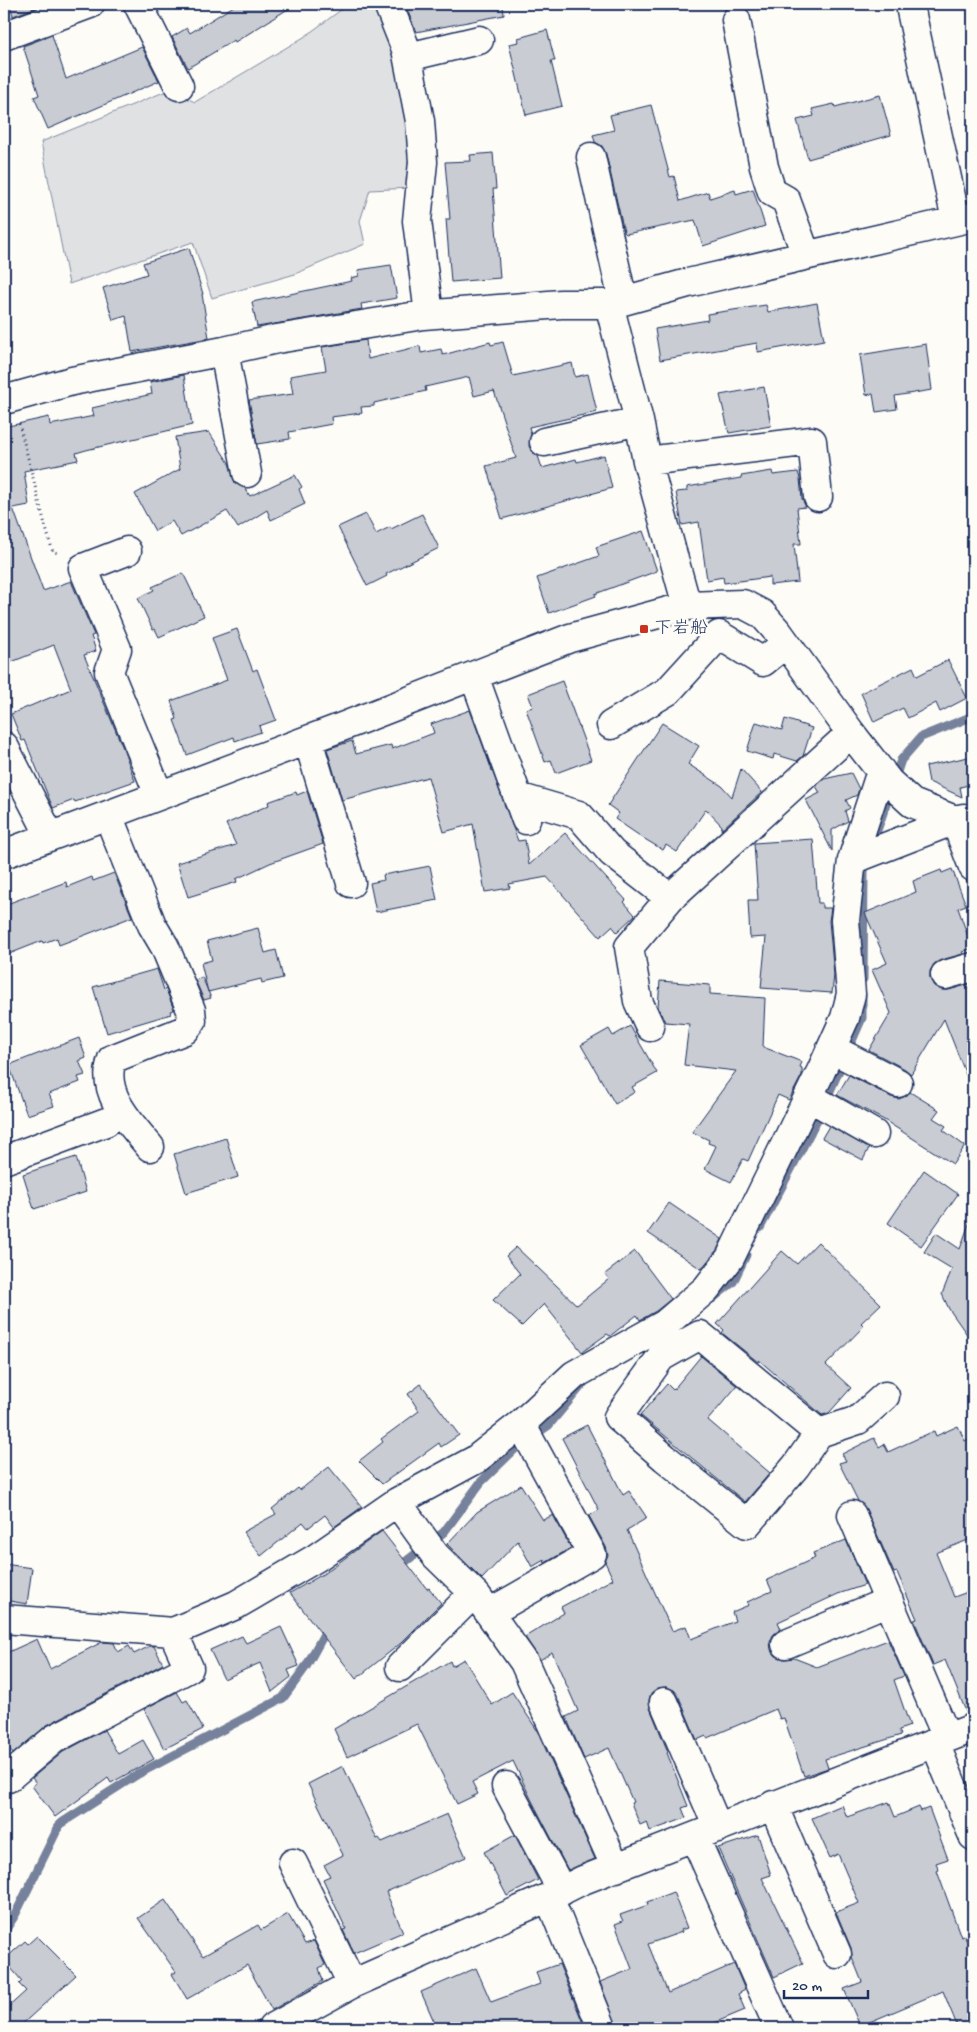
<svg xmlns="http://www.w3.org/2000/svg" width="977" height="2032" font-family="'Gochi Hand','Klee One',sans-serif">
  <rect width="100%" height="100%" fill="#fdfcf7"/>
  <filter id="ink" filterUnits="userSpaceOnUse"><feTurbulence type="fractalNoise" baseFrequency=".02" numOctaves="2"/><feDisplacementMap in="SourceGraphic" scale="10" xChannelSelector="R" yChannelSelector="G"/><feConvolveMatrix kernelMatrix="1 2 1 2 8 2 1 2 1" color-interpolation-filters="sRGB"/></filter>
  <g filter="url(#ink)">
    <path fill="#e0e1e3" stroke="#7e88a0" d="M 349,4 L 381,4 L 402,57 L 411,188 L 370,190 L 360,221 L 365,244 L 295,274 L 212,298 L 193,242 L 69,284 L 41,142 L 169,90 L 195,102 L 304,37 Z"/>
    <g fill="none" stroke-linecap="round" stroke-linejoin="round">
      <path stroke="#76819c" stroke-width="9" d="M 872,845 L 901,760 L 921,737 L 973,716
        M 863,979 L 864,870 L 866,865
        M 760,1228 L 819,1116 L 862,1018 L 862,995
        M 712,1299 L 733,1282 L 746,1255
        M 396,1569 L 444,1532 L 481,1482 L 517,1447 L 549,1425 L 583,1384
        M 4,1932 L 15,1915 L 60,1824 L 138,1774 L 283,1698 L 307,1665 L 329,1625"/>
    </g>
    <path fill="#c9ccd3" stroke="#1b2f5e" d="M 10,4 L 41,4 L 42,5 L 13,16 Z
      M 237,4 L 296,4 L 235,42 L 234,40 L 188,68 L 172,37 L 187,28 L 190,33 Z
      M 405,4 L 503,4 L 504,15 L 416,32 Z
      M 547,30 L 555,61 L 551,61 L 562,106 L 526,115 L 509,44 L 519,42 L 518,38 Z
      M 52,35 L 66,79 L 142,47 L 159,81 L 48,129 L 34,97 L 39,95 L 23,46 Z
      M 880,95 L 891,135 L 808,159 L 797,120 L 814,116 L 812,109 L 834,104 L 835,107 Z
      M 651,105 L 670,177 L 674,176 L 680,201 L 708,192 L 710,198 L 735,190 L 736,194 L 753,189 L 765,226 L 703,246 L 695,220 L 626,234 L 624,232 L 606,154 L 602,146 L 595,142 L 593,135 L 614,130 L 610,115 Z
      M 493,153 L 496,189 L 493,189 L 500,278 L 451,282 L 446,219 L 450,219 L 445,162 L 471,161 L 470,155 Z
      M 189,248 L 203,294 L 202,294 L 209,338 L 132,352 L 126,316 L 113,320 L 103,288 L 147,274 L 143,263 Z
      M 391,265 L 397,298 L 361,304 L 362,309 L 257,327 L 252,302 L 352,281 L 351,278 L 359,276 L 358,270 Z
      M 817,303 L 824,340 L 758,352 L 757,343 L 660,360 L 655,329 L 708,320 L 707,314 L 766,305 L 768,312 Z
      M 366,340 L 368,359 L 420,346 L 421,353 L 441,349 L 443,355 L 490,342 L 491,345 L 503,342 L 513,376 L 572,363 L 575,377 L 588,374 L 597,412 L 529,427 L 531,434 L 529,446 L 532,452 L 538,456 L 542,468 L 576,459 L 577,462 L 604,455 L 612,488 L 502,519 L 486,466 L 516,458 L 494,391 L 474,396 L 469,377 L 425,387 L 426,391 L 374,403 L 374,406 L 361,407 L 362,413 L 331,417 L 332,424 L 289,432 L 290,439 L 257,444 L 249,400 L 293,394 L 290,376 L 326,370 L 322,347 Z
      M 926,344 L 932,390 L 895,396 L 897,409 L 876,412 L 873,394 L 866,395 L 860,355 Z
      M 184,375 L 192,425 L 86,450 L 76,453 L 78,460 L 24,471 L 29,505 L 13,508 L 43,591 L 71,581 L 74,588 L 94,635 L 91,636 L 96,651 L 84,655 L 123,748 L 135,781 L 75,802 L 74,800 L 53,808 L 25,740 L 22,741 L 11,714 L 71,689 L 54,645 L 4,665 L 4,427 L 49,417 L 50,425 L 94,416 L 92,408 L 152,394 L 150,382 Z
      M 764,387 L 771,426 L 729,433 L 720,395 Z
      M 209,432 L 229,463 L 235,483 L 245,488 L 250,496 L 295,475 L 302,487 L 299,489 L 305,504 L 271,520 L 267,510 L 238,528 L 227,511 L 181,536 L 172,521 L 155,531 L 135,494 L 180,469 L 175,437 Z
      M 772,471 L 773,475 L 798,472 L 800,479 L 802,499 L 806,507 L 797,508 L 801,544 L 794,544 L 798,582 L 770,585 L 770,577 L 724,583 L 723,577 L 707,580 L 699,522 L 682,525 L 676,492 L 687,491 L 687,487 L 741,478 L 741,476 Z
      M 366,514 L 376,534 L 390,527 L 391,529 L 422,514 L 439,548 L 386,574 L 387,576 L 367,586 L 338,527 Z
      M 643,531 L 657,571 L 595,594 L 596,596 L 549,613 L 537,578 L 599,556 L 596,547 Z
      M 183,573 L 204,616 L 159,637 L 155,629 L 153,630 L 138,598 L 154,590 L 152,587 Z
      M 237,629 L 253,671 L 257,669 L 276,720 L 259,726 L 261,732 L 235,741 L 234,737 L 187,755 L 174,720 L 177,719 L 171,701 L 227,680 L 212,638 Z
      M 948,660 L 967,698 L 940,712 L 936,703 L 908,718 L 903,708 L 874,722 L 861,693 L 913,667 L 917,676 Z
      M 562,681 L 591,760 L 556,773 L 551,760 L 545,762 L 526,709 L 533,707 L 528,694 Z
      M 470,710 L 518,841 L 525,840 L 529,865 L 565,833 L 626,900 L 624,902 L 635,915 L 617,932 L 612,926 L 600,937 L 547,877 L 509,884 L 510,888 L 485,892 L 473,824 L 444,832 L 428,777 L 342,800 L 327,749 L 352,741 L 356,754 L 391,745 L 392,749 L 434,733 L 431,724 Z
      M 785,719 L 812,728 L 803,756 L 797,761 L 774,754 L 773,759 L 747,751 L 756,722 L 782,730 Z
      M 662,723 L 699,746 L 688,764 L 722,786 L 732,797 L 741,769 L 762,792 L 721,830 L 722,826 L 706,809 L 677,852 L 666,845 L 663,850 L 643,838 L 615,819 L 619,813 L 608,805 Z
      M 973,756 L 973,784 L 960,787 L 962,797 L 929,782 L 926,766 Z
      M 851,773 L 859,789 L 857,795 L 846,800 L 850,808 L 845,811 L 848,821 L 832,830 L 832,851 L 806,800 L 820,793 L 816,786 L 824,779 Z
      M 307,791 L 323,844 L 270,863 L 236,879 L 237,882 L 188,897 L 177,863 L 236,845 L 226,824 L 269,805 L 268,802 L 296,792 L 297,795 Z
      M 813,839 L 818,903 L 822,903 L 822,908 L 831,908 L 829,921 L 834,975 L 832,993 L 761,988 L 766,937 L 750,938 L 748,900 L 758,900 L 754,843 Z
      M 430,866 L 437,900 L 376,912 L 370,883 L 384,880 L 383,875 Z
      M 952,869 L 966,905 L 958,908 L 972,948 L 962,952 L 963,954 L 941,960 L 934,964 L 930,971 L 930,979 L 934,986 L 942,990 L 949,990 L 973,983 L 972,1090 L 944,1019 L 911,1074 L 905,1069 L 869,1050 L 891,1013 L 872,970 L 887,963 L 865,913 L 916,892 L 913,881 L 941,870 L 942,873 Z
      M 114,873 L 132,917 L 59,945 L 57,938 L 43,943 L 42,941 L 4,956 L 4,905 L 66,882 L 67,887 L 92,877 L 93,881 Z
      M 258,928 L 265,953 L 276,950 L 283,978 L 262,983 L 261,979 L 208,992 L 201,963 L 212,960 L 207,941 Z
      M 157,969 L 164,990 L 166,989 L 174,1010 L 170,1011 L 171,1014 L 107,1033 L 93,987 Z
      M 202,977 L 211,998 L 204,1000 L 195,980 Z
      M 660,981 L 710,985 L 710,994 L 765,998 L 763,1047 L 802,1062 L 800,1067 L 802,1068 L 802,1075 L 789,1100 L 778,1095 L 748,1161 L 743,1159 L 731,1182 L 705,1169 L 716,1146 L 708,1143 L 709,1140 L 692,1132 L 736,1071 L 684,1065 L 689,1024 L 665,1022 L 658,1007 Z
      M 630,1026 L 657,1073 L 632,1087 L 635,1092 L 615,1104 L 581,1045 L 609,1029 L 613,1036 Z
      M 79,1038 L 86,1058 L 79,1061 L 85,1075 L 78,1077 L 80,1082 L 49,1094 L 54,1106 L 27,1115 L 9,1065 Z
      M 849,1075 L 891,1097 L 899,1099 L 906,1096 L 910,1092 L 939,1110 L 933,1118 L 946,1126 L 943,1130 L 965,1146 L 953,1164 L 884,1120 L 837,1095 Z
      M 829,1126 L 869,1148 L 863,1160 L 822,1138 Z
      M 226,1138 L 238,1177 L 186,1193 L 174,1154 Z
      M 76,1157 L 86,1192 L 34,1209 L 23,1174 Z
      M 924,1170 L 958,1194 L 921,1246 L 888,1223 Z
      M 669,1203 L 722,1239 L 717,1250 L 701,1269 L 648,1233 Z
      M 971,1218 L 973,1219 L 973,1343 L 949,1309 L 942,1294 L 952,1269 L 924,1252 L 936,1233 L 960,1249 Z
      M 818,1242 L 881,1304 L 861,1323 L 864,1326 L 826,1365 L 851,1388 L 829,1413 L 822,1415 L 759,1360 L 758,1362 L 722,1333 L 724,1330 L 717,1324 L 782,1251 L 797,1264 Z
      M 516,1247 L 577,1305 L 609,1279 L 605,1274 L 635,1251 L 671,1299 L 656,1311 L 640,1320 L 637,1315 L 610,1336 L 607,1334 L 582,1352 L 544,1304 L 522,1326 L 493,1300 L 520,1274 L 506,1256 Z
      M 701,1356 L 737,1386 L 708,1420 L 770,1473 L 745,1502 L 640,1415 L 667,1384 L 673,1390 Z
      M 421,1384 L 459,1435 L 441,1447 L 439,1443 L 382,1484 L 359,1461 L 383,1442 L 381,1439 L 419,1411 L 408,1394 Z
      M 587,1425 L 623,1495 L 629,1491 L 647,1518 L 627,1530 L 672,1631 L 686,1626 L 691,1639 L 735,1621 L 732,1612 L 749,1605 L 747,1602 L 772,1591 L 767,1580 L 815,1558 L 813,1553 L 846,1540 L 865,1585 L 838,1594 L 778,1622 L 781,1629 L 773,1635 L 770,1642 L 771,1650 L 776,1656 L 784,1659 L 794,1658 L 817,1667 L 888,1640 L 904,1676 L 894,1680 L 910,1726 L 899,1730 L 901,1735 L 825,1759 L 828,1768 L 804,1776 L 784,1718 L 780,1719 L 776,1709 L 707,1738 L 706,1736 L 697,1740 L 678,1695 L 674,1690 L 666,1687 L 658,1688 L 651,1693 L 649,1700 L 650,1708 L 668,1752 L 667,1753 L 688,1806 L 682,1808 L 686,1818 L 650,1831 L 647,1822 L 640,1825 L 631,1803 L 633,1802 L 609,1748 L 584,1759 L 566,1717 L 578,1711 L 552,1652 L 540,1660 L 525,1637 L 564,1613 L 561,1607 L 613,1579 L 605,1562 L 608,1555 L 606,1547 L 589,1516 L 599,1510 L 562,1438 Z
      M 958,1426 L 965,1441 L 973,1437 L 973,1538 L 936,1553 L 954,1597 L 973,1590 L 973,1713 L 967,1714 L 945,1660 L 933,1665 L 914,1620 L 917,1619 L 897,1572 L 894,1573 L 866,1509 L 858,1501 L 839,1463 L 846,1461 L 842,1454 L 874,1438 L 879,1447 L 884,1444 L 888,1452 L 934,1431 L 936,1436 Z
      M 329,1467 L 362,1507 L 334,1527 L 325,1515 L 308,1528 L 303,1522 L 261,1556 L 243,1532 L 276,1514 L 272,1509 L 298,1488 L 300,1490 Z
      M 521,1485 L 543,1520 L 553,1515 L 571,1548 L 545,1563 L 544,1560 L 532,1567 L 518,1541 L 482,1579 L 447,1544 L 477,1512 Z
      M 382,1531 L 427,1589 L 429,1588 L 441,1603 L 401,1643 L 356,1679 L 290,1593 L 323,1574 Z
      M 4,1564 L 32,1568 L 27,1604 L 4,1600 Z
      M 281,1627 L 299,1666 L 288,1670 L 291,1677 L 272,1692 L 260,1663 L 224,1679 L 210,1650 L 242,1636 L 246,1643 Z
      M 37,1639 L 50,1669 L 102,1642 L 114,1643 L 118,1652 L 129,1646 L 134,1654 L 150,1646 L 154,1646 L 163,1664 L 47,1725 L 13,1754 L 4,1742 L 4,1654 Z
      M 464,1659 L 492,1705 L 512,1692 L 537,1730 L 595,1859 L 568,1870 L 532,1801 L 513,1761 L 472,1782 L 478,1794 L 457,1804 L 417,1724 L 347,1757 L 334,1729 L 450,1661 L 452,1666 Z
      M 177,1692 L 183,1702 L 187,1700 L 203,1729 L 164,1749 L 144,1709 Z
      M 104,1730 L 118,1754 L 143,1740 L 154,1759 L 111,1783 L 108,1778 L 55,1817 L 32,1786 L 36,1783 L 32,1778 L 63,1752 Z
      M 343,1766 L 377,1839 L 379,1838 L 382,1842 L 447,1814 L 466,1857 L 386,1892 L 403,1932 L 354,1953 L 343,1930 L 346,1929 L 323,1879 L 330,1876 L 324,1865 L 343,1855 L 308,1784 Z
      M 889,1802 L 895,1817 L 919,1807 L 921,1811 L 929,1808 L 948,1859 L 936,1863 L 939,1870 L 937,1871 L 961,1937 L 965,1935 L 966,1940 L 973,1937 L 973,2028 L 958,2028 L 943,1991 L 860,2026 L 844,1989 L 862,1982 L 852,1957 L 851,1948 L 836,1912 L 859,1903 L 838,1854 L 830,1858 L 812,1818 L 842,1805 L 847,1817 Z
      M 515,1835 L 538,1880 L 507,1896 L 484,1852 Z
      M 758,1835 L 771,1875 L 762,1878 L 803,1963 L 774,1977 L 718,1848 Z
      M 673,1892 L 687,1928 L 681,1930 L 682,1932 L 648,1944 L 668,1993 L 734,1964 L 745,1990 L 738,1994 L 745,2010 L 702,2028 L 617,2028 L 600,1982 L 632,1969 L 615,1924 L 623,1921 L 620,1915 L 648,1905 L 647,1902 Z
      M 165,1900 L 203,1956 L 258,1925 L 261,1930 L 288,1914 L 305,1944 L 314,1941 L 325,1965 L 319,1968 L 323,1981 L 272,2010 L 247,1965 L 187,1999 L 172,1974 L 176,1972 L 138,1918 Z
      M 37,1936 L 76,1975 L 18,2028 L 4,2028 L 4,2011 L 26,1991 L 19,1984 L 22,1981 L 4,1960 L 25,1941 L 28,1944 Z
      M 559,1964 L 585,2028 L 437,2028 L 421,1992 L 476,1968 L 491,2002 L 540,1984 L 536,1972 Z"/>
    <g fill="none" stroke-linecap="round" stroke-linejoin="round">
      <g stroke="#1b2f5e" stroke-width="31">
        <path id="minor" d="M 138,4 L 179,86
          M 388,4 L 406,49 L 420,121 L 423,162 L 417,221 L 429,314
          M 911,11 L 956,220
          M 736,20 L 764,167 L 772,192 L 786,200 L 806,255
          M 4,36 L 90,4
          M 408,57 L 479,40
          M 591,157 L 623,301
          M 609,304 L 639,421 L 647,461 L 687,606
          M 224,351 L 247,473
          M 4,400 L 72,381 L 224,351 L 277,339 L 423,315 L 561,304 L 609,304 L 623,301 L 688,283 L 973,217
          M 544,442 L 639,421
          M 647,461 L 812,441 L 818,497
          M 127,551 L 83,568 L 117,649 L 109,672 L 159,795
          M 474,676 L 526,820
          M 611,725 L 668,691 L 719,635 L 763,662 L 786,643
          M 308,740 L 351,883
          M 4,746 L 50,836
          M 518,797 L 579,815 L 612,853 L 670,898
          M 108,815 L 152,925 L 165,947 L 191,1010 L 192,1021 L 185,1030 L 112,1059 C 100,1093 130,1123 150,1147
          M 4,854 L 334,730 L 570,638 L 687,606 L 743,604 L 762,614 L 778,632 L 851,733 L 889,782 L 912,803 L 955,820 L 964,818
          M 852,860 L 881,771
          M 945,975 L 973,967
          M 650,1027 L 638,1001 L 629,947 L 670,898 L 851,733
          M 832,1049 L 898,1083
          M 809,1097 L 874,1134
          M 4,1160 L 106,1122
          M 700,1335 L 819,1433 L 796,1466 L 747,1524 L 665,1458 L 618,1417 L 661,1357 Z
          M 819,1433 L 858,1420 L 885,1396
          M 397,1502 L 435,1555 L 477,1596 L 524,1662 L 616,1868
          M 852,1515 L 947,1738
          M 489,1613 L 592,1554 L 521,1424
          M 4,1619 L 173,1632 L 236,1605 L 316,1558 L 397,1502 L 475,1460 L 521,1424 L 574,1375 L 665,1324 L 706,1289 L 730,1258 L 821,1071 L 845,1018 L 851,994 L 845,920 L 852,860 L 955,820 L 973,867
          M 786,1644 L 889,1601
          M 400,1667 L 474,1593
          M 664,1702 L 718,1828
          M 935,1743 L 973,1836
          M 4,1775 L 8,1778 L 54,1739 L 189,1668 L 173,1632
          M 506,1786 L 562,1891
          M 773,1805 L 837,1954
          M 695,1838 L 779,2028
          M 293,1863 L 352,1984
          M 549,1897 L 602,2028
          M 272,2028 L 352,1984 L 549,1897 L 583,1880 L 973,1728"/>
      </g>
      <path stroke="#1b2f5e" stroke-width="3" stroke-dasharray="1 4" stroke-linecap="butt" d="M 19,424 C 31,467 40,510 53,552 L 59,553"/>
      <use href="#minor" stroke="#fdfcf7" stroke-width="28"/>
    </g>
  </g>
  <rect fill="#c8321e" stroke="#fdfcf7" stroke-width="2" x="639" y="624" width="10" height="10" rx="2.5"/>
  <g text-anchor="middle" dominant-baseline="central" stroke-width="5" stroke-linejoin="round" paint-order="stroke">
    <g font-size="18" fill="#1b2f5e" stroke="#fdfcf7" text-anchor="start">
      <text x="654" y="629">下岩船</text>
    </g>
  </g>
  <rect width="977" height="2032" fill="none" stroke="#fdfcf7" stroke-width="20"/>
  <rect x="10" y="10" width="957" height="2012" fill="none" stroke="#1b2f5e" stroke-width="2" filter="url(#ink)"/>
  <path d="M784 1990v8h84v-8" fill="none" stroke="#1b2f5e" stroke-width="2.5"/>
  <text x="792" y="1990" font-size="15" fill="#1b2f5e" stroke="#fdfcf7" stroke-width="4" paint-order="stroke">20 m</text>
</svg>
